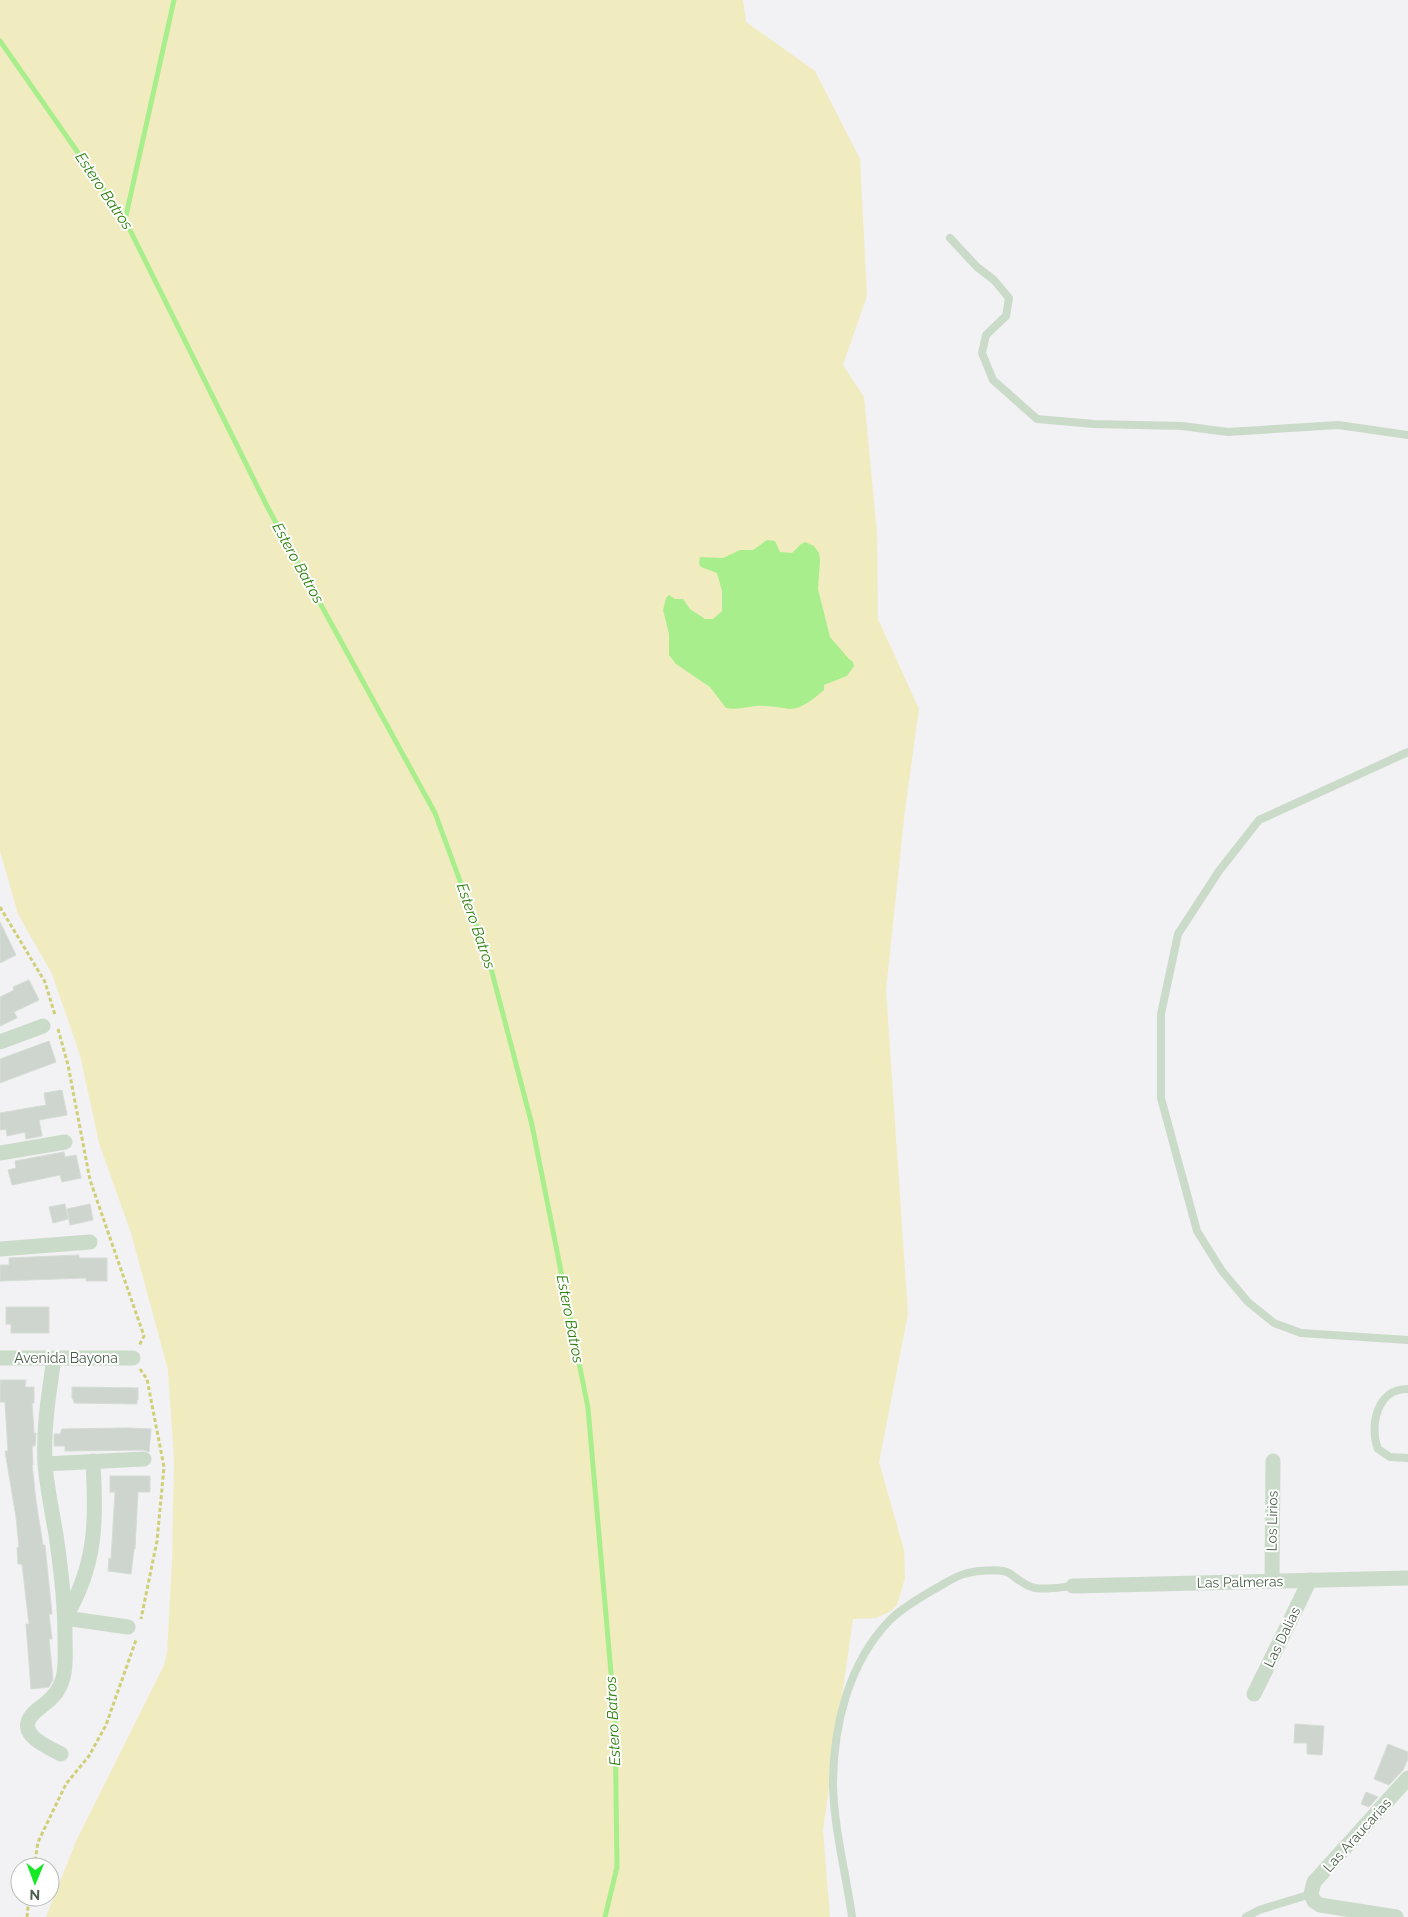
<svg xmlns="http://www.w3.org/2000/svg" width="1408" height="1917" font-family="Raleway,sans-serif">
  <rect width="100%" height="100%" fill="#f2f1f3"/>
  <path fill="#f1ecbf" d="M 0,0 L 743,0 L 746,22 L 815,71 L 860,159 L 867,296 L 843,365 L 864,397 L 877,533 L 878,619 L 919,709 L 905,810 L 886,990 L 908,1314 L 879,1462 L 904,1550 L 905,1578 L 897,1605 L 891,1611 L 876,1618 L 853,1619 L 823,1830 L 830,1917 L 46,1917 L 77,1839 L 164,1665 L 167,1653 L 172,1561 L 174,1460 L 168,1370 L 131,1233 L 99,1143 L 80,1055 L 52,974 L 18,914 L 0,851 Z"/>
  <path fill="#a8ee8c" d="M 767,540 L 775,541 L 780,552 L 792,553 L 801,544 L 805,542 L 814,546 L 819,553 L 820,561 L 818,589 L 830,637 L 848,658 L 853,662 L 854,666 L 847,676 L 824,685 L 824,690 C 815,698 802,709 790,709 C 779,708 768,705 757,706 C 744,707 740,710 726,708 L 710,687 L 676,664 L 669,655 L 669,634 L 663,610 L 666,598 L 669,595 L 675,599 L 683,599 L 690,609 L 705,619 L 713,619 L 722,611 L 722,591 L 717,573 L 701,567 L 699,564 L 700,557 L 723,558 L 740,550 L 753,550 Z"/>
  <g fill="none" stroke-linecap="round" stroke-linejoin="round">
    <path stroke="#a8ee8c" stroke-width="5" d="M 0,41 L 125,220 L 269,510 L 435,813 L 488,957 L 532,1125 L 588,1408 L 615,1719 L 617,1867 L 605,1917
      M 125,220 L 174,0"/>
  </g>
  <path fill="#ced5ce" stroke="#d5dcd6" d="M 0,922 L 16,955 L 0,963 Z
    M 29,980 L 39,1000 L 14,1012 L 17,1018 L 0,1026 L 0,997 L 14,990 L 13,987 Z
    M 49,1041 L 56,1062 L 0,1083 L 0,1059 Z
    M 62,1090 L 67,1115 L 39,1120 L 42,1136 L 26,1139 L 25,1132 L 7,1136 L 6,1129 L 0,1130 L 0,1113 L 46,1105 L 44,1093 Z
    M 64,1152 L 65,1157 L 76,1155 L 81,1178 L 62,1182 L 60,1175 L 12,1185 L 8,1170 L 16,1168 L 15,1161 Z
    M 65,1204 L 68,1219 L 53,1223 L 49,1207 Z
    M 90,1204 L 93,1220 L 70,1225 L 67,1209 Z
    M 79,1255 L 79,1258 L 107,1258 L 107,1281 L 86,1281 L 86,1278 L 0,1281 L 0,1265 L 9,1265 L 9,1258 Z
    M 6,1307 L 49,1307 L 49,1333 L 11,1333 L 11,1324 L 6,1324 Z
    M 0,1380 L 26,1380 L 25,1387 L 34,1387 L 34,1403 L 32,1403 L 34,1433 L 36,1433 L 35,1446 L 32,1446 L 33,1465 L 32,1465 L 36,1501 L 43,1545 L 45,1545 L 52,1614 L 49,1614 L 52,1639 L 49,1639 L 53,1679 L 49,1687 L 31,1689 L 26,1624 L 29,1624 L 22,1564 L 18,1564 L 17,1548 L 19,1547 L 16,1517 L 5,1451 L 8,1451 L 5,1402 L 0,1402 Z
    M 72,1387 L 138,1388 L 138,1400 L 137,1400 L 137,1404 L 74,1403 L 73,1399 L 72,1399 Z
    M 127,1428 L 151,1429 L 149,1452 L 144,1450 L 65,1451 L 65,1446 L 54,1446 L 54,1434 L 60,1434 L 62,1429 Z
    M 110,1476 L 150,1476 L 150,1492 L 138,1492 L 135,1549 L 134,1549 L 131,1574 L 108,1571 L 109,1558 L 111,1559 L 115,1492 L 110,1492 Z
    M 1295,1724 L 1324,1726 L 1322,1755 L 1307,1754 L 1307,1743 L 1294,1743 Z
    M 1388,1744 L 1408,1752 L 1408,1759 L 1403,1770 L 1389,1785 L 1374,1779 Z
    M 1366,1792 L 1378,1797 L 1369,1807 L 1361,1804 Z"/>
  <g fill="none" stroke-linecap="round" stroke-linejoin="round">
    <path stroke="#cfd076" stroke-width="3" stroke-dasharray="4 2.5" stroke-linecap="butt" d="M 0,907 L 45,982 L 55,1015
      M 58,1029 L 68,1065 L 90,1180 L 144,1336 L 139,1346
      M 140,1369 L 147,1379 L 164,1467 L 157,1541 L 141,1619
      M 34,1867 L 38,1842 L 66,1784 L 89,1756 L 106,1725 L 136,1640
      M 27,1917 L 29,1897"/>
    <path stroke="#cbdbca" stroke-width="8" d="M 950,238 L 977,267 L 994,280 L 1009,298 L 1006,316 L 986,335 L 982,353 L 993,380 L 1037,419 L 1094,424 L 1182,426 L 1228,432 L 1338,425 L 1408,435
      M 1408,752 L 1259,820 L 1219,871 L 1178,934 L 1161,1014 L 1161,1098 L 1197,1231 L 1222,1271 L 1248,1302 L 1274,1323 L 1301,1333 L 1408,1340
      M 1408,1389 C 1377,1388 1369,1426 1378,1449 L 1390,1457 L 1408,1458
      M 852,1917 C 846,1873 834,1829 833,1785 C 833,1727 848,1663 890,1620 C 903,1607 918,1599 933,1590 C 943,1585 953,1577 964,1574 C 973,1571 1000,1568 1009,1573 C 1017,1578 1024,1586 1035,1588 C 1047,1590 1061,1587 1073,1586
      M 1246,1917 L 1259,1910 L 1311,1894"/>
    <path stroke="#cbdbca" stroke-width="15" d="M 0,1042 L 43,1026
      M 0,1153 L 65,1142
      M 0,1249 L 90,1242
      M 0,1358 L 133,1358
      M 54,1358 C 49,1393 43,1428 45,1464 C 47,1488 52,1511 56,1535 C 61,1569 65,1603 65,1637 C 65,1653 67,1671 60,1686 C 55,1697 46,1703 37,1710 C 11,1732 45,1746 61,1754
      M 45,1464 L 144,1459
      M 1272,1581 L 1273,1461
      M 1073,1586 L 1408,1578
      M 65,1618 C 97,1564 96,1522 93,1461
      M 65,1618 L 128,1627
      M 1254,1694 L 1310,1580
      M 1396,1917 L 1320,1905 L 1314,1901 L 1311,1894 L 1314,1882 L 1408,1778"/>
  </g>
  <g text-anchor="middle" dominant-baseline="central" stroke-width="4" stroke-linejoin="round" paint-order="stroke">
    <g font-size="14" fill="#495f48" stroke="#fff">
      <text x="66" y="1358">Avenida Bayona</text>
      <text transform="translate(1272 1521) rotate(-89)">Los Lirios</text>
      <text transform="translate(1240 1582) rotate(-1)">Las Palmeras</text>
      <text transform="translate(1282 1637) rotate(-64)">Las Dalias</text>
      <text transform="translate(1357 1835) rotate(-48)">Las Araucarias</text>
    </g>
    <g font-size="15" font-style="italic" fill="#2d810b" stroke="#fff">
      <text transform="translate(104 191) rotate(56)">Estero Batros</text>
      <text transform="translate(298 563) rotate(61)">Estero Batros</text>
      <text transform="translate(476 926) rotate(71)">Estero Batros</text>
      <text transform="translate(570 1319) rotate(79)">Estero Batros</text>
      <text transform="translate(613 1721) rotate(-93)">Estero Batros</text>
    </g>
  </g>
  <g transform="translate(35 1882) rotate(181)"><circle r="24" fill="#ffffff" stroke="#b6bfb6"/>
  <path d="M0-4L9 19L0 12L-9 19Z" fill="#15e924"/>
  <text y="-8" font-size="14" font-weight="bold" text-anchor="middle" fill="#495f48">N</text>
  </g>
</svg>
